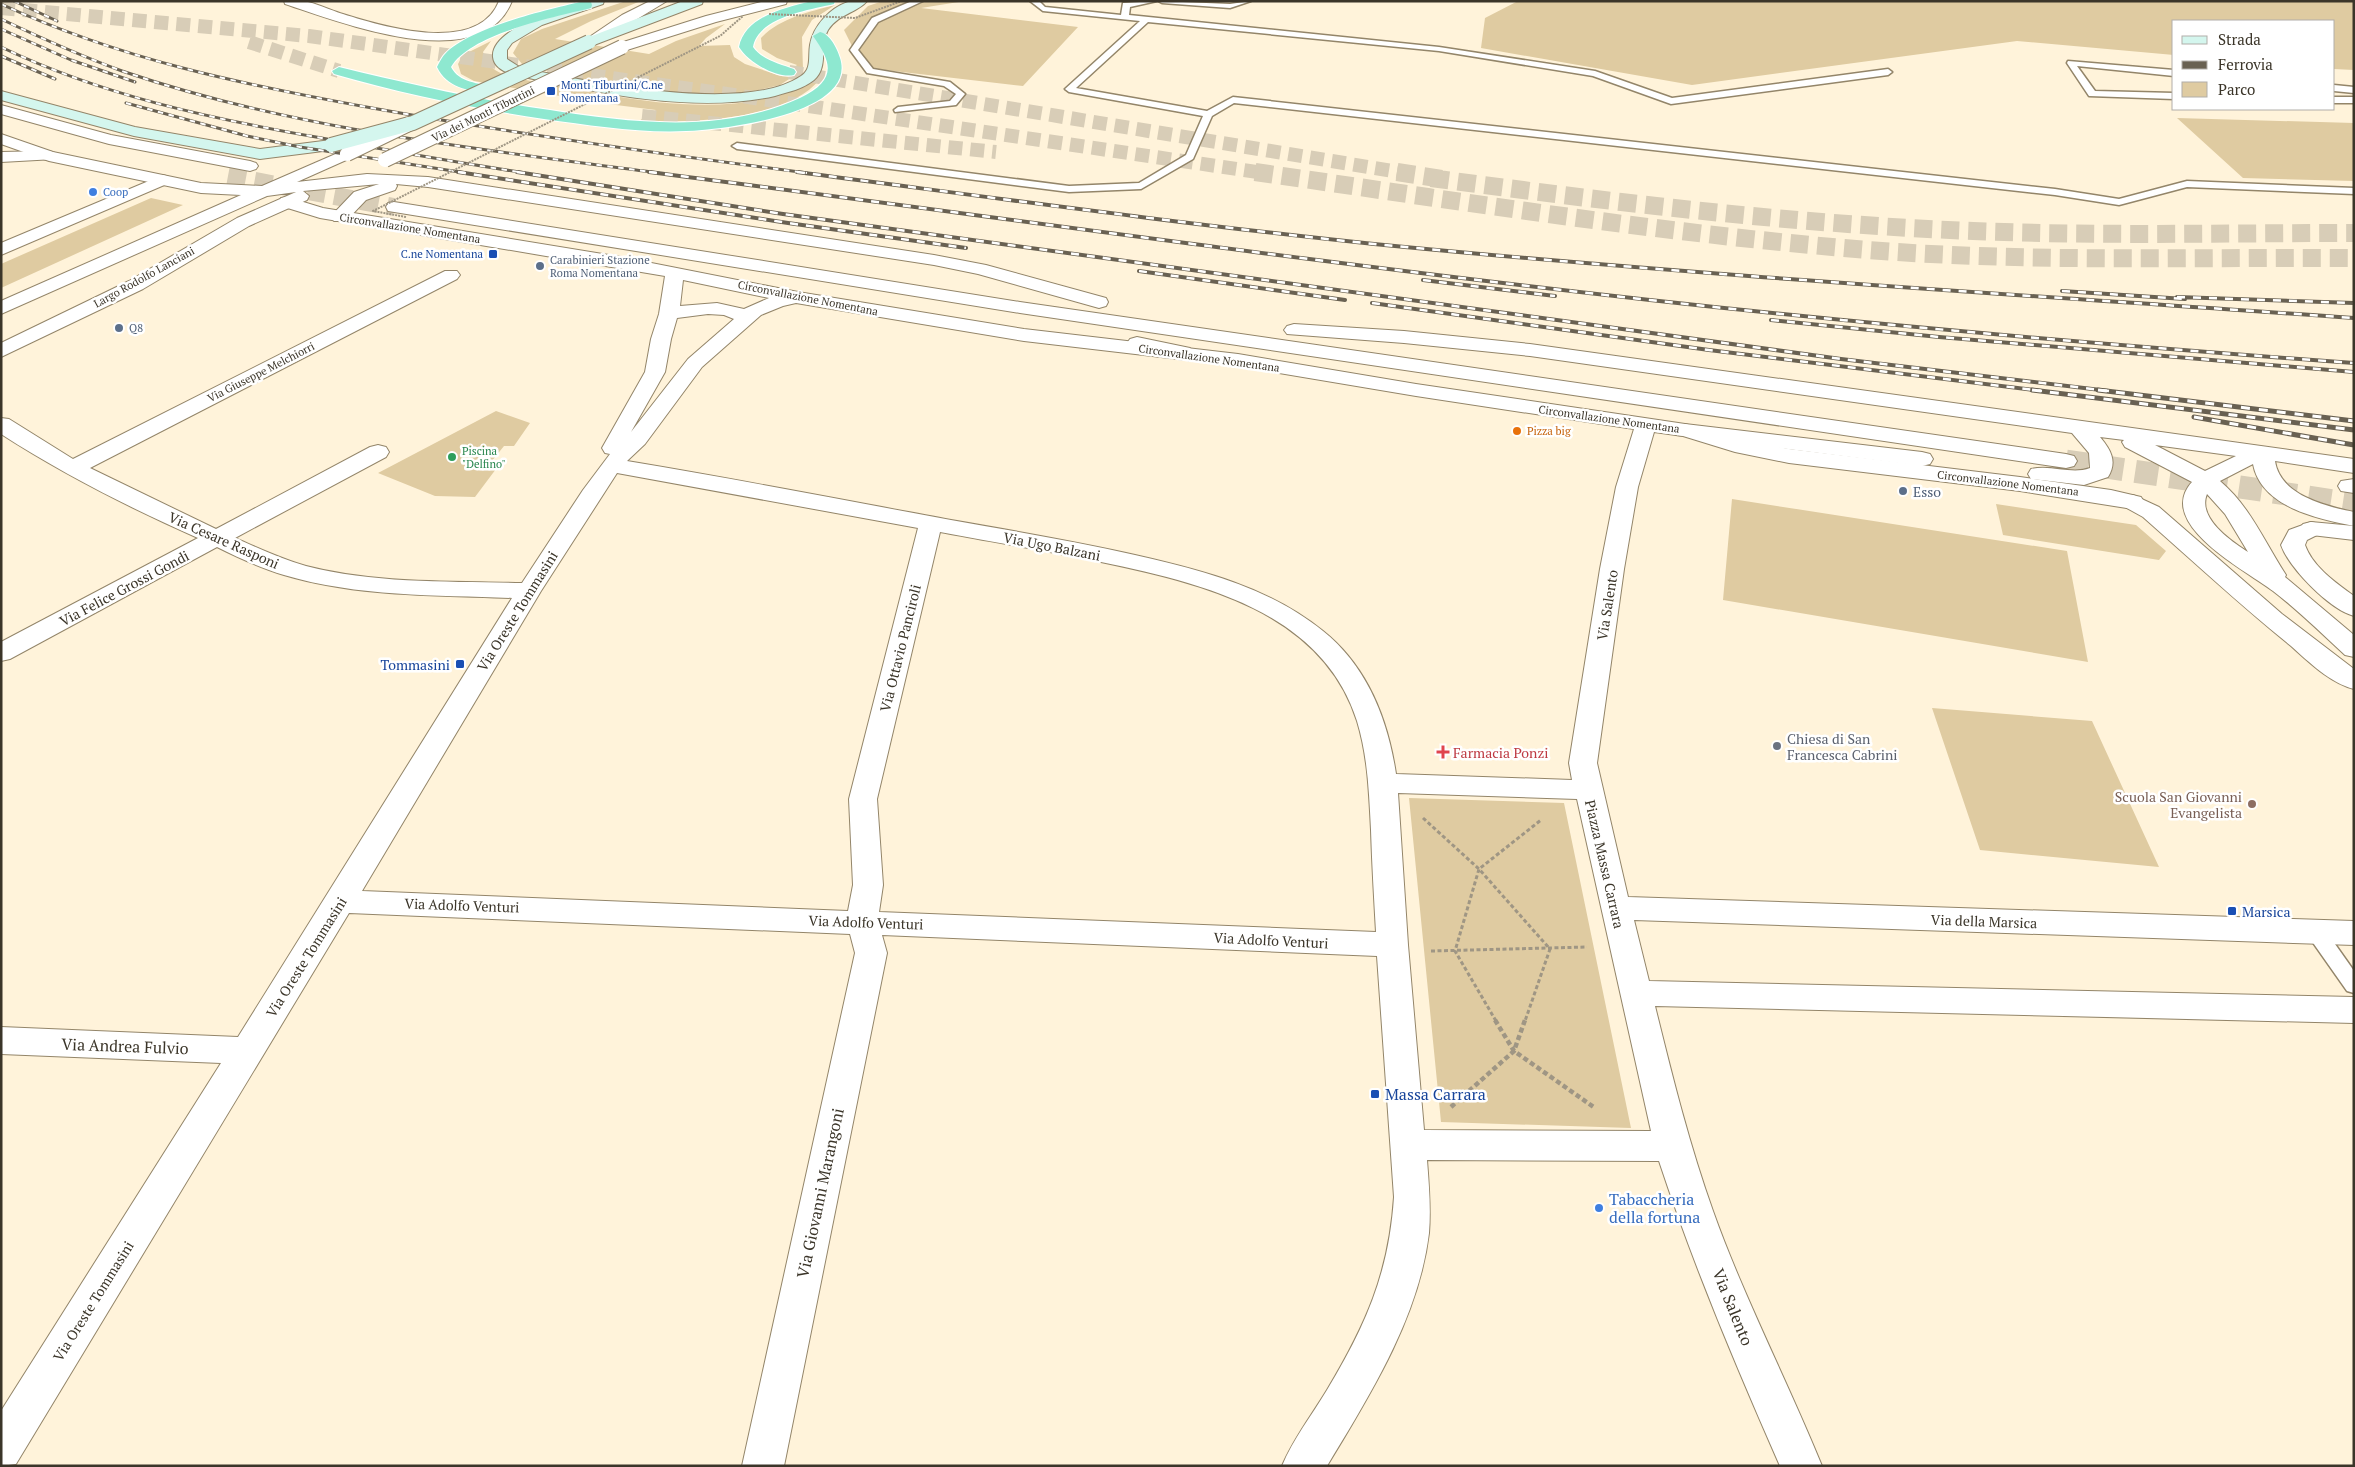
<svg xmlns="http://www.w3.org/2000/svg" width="2355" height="1467" font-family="'PT Serif',serif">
  <rect width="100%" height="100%" fill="#fff3da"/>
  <path fill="#dfcba1" d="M 626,1 L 641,1 L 591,21 L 555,39 L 649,54 L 676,41 L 725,24 L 706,38 L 699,46 L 730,45 L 734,57 L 745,64 L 781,76 L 797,65 L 777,58 L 762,49 L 761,38 C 780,18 809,12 835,5 L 812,20 L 802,37 L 803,70 L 780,85 L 754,91 L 719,96 L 682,95 L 570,77 L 522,64 L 513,53 L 521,39 L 542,29 Z
    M 883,1 L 965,1 L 921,8 L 1078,27 L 1023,86 L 868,68 L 854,50 L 844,30 L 868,6 Z
    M 1518,1 L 2354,1 L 2354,70 L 2334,69 L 2334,21 L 2174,21 L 2174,55 L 2017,41 L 1692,85 L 1481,48 L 1485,18 Z
    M 491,41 L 483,52 C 491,73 500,73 520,79 C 618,95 726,128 820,79 C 787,121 688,123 639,121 L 656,110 L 600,103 L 474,81 L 461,74 L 458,64 L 463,55 Z
    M 2177,118 L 2354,123 L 2354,181 L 2243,178 Z
    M 151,198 L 183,205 L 1,288 L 1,264 Z
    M 496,411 L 530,423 L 514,446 L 504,446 L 487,467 L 496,469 L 475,497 L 435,496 L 378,473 Z
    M 1732,499 L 2067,551 L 2088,662 L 1723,600 Z
    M 1996,504 L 2136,525 L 2166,551 L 2159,560 L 2003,535 Z
    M 1932,708 L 2092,721 L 2159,867 L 1980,850 Z
    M 1409,798 L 1564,803 L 1631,1128 L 1441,1122 Z"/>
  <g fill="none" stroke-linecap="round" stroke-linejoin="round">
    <path stroke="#d8cdb7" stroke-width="18" stroke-dasharray="18 9" stroke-linecap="butt" d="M 228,176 L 394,207"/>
    <path stroke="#d8cdb7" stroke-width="23" stroke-dasharray="23 12" stroke-linecap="butt" d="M 2066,461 L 2354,504"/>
    <path stroke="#d8cdb7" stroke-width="14" stroke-dasharray="14 8" stroke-linecap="butt" d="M 1,8 L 309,36 L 727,94 L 1264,173
      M 249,42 L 339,71
      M 789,72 L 1405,173
      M 642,116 L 996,152"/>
    <path stroke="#d8cdb7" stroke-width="18" stroke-dasharray="18 9" stroke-linecap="butt" d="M 1255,172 C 1451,200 1647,231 1844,248 C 2013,263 2184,257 2354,258
      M 1397,172 L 1449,180
      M 1431,178 C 1611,202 1791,224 1973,231 C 2100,236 2227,233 2354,233"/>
    <g stroke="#938569" stroke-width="3">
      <path id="service" d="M 912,1 L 923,1 L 878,22 L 858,50 L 873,69 L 950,82 L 965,94 L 956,105 L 895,112 L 894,110 L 898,107 L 950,101 L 956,94 L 944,86 L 867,73 L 850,50 L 872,18 Z
        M 1030,1 L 1039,1 L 1045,7 L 1121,15 L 1123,3 L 1157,1 L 1130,7 L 1129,15 L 1439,47 L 1595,71 L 1672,98 L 1888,69 L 1892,72 L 1888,75 L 1671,104 L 1593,76 L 1439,51 L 1148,22 L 1076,88 L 1207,111 L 1233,97 L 2055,189 L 2119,199 L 2187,181 L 2354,188 L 2354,194 L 2187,187 L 2119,205 L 2055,195 L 1234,103 L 1212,116 L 1193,159 L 1141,189 L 1069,192 L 737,149 L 732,146 L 737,143 L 1069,186 L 1139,183 L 1186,155 L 1203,116 L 1069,92 L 1065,89 L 1140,21 L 1043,11 Z
        M 1158,1 L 1230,4 L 1251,1 L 1230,8 L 1162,3 Z
        M 2068,61 L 2174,70 L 2174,76 L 2077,66 L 2095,91 L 2174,93 L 2174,99 L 2089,96 L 2067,63 Z
        M 2334,85 L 2354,87 L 2354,93 L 2334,91 Z
        M 2334,97 L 2354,97 L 2354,103 L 2334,103 Z
        M 2316,925 L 2323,927 L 2354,971 L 2354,993 L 2347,991 L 2309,937 L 2307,932 L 2309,927 Z"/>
    </g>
    <g stroke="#938569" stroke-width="2">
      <path id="minor" d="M 284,1 C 290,1 297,0 303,1 C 316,3 330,10 343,14 C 384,27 478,55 499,1 L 512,1 C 482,78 340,22 285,4 Z
        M 49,151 L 55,153 L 57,156 L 55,159 L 1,162 L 1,152 Z
        M 163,175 L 169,177 L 171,180 L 169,183 L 1,255 L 1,243 Z
        M 287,197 L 323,208 L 621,257 L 798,292 L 1024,329 L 1238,354 L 1416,384 L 1685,424 L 1746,441 L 1789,449 L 2020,477 L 2111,490 L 2141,497 L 2144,502 L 2141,507 L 2133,509 L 2020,491 L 1789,463 L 1735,452 L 1683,436 L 1654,432 L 1638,487 L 1624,569 L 1597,763 L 1628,897 L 2354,921 L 2354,945 L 1634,920 L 1649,981 L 2354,997 L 2354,1023 L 1655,1006 C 1672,1075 1689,1144 1713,1211 C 1744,1298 1787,1380 1822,1466 L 1780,1466 C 1736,1366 1693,1264 1659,1161 L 1427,1160 C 1429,1185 1431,1209 1429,1233 C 1419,1317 1370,1395 1327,1466 L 1282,1466 C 1293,1439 1312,1415 1327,1390 C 1366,1325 1389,1273 1394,1197 L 1377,956 L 882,935 L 887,953 L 784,1466 L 742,1466 L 855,953 L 850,934 L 349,913 L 16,1464 L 1,1466 L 1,1411 L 221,1063 L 1,1054 L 1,1027 L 238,1037 L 512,598 C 437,595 358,597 284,575 C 261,568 239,558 217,547 L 10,659 L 1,661 L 1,642 L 198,538 C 130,508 63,474 1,434 L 1,418 L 9,419 L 73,459 L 445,271 L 457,271 L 460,275 L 457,279 L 90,468 L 216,529 L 370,447 L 378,445 L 386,447 L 389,452 L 386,457 L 235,538 C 258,548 281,559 306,566 C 375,584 451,581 522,583 L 583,490 L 610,454 L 605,453 L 602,448 L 645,372 L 651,339 L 659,314 L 665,276 L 320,218 L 281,206 L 279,202 L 281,198 ZM 683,280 L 769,298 L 744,309 L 717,303 L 680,306 ZM 796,303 L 1024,341 L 1238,366 L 1416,396 L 1634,429 L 1616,487 L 1600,569 L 1569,763 L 1572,780 L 1396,774 C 1388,720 1367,666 1323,631 C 1269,587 1201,570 1135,555 C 1074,541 1013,531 951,520 C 843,500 736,479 627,461 L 645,444 L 702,367 L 761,315 L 783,306 ZM 708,314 L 724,315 L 734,319 L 688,359 L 631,432 L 665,372 L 671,339 L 677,318 ZM 617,473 L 918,528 L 849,799 L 853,885 L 848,911 L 362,891 L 541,591 ZM 940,532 C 994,542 1047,551 1101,562 C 1201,583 1322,611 1357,721 C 1368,757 1369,793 1371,830 C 1372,864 1374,898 1376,932 L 879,912 L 883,885 L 877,799 ZM 1398,793 L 1577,799 L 1651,1131 L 1424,1130 L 1408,945 Z
        M 2311,522 L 2354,526 L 2354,540 L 2303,534 L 2299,529 L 2303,524 Z"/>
    </g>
    <g stroke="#938569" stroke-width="2">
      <path id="tertiary" d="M 650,1 L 667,1 L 594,45 L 584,45 L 582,42 L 622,15 Z
        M 765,1 L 787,1 L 786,4 L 716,22 L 627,50 L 617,50 L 615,47 L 617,44 L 706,16 Z
        M 1,105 L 111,135 L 250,161 L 256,163 L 258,166 L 256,169 L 250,171 L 109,144 L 1,114 Z
        M 1,134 L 53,152 L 201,183 L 262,186 L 347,149 L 353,151 L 355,154 L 353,157 L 297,182 L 367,174 L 428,177 L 934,255 L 986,265 L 1106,298 L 1108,302 L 1106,306 L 1099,308 L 978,274 L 934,265 L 428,187 L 396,184 L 397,186 L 395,190 L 366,200 L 346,221 L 334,221 L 331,217 L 334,213 L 354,192 L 379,184 L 303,191 L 309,196 L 307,200 L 249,226 L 143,289 L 1,357 L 1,343 L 129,281 L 237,218 L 296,192 L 267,196 L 1,314 L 1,301 L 241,195 L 201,193 L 49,161 L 1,144 Z
        M 394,202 L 1020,302 L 2066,454 L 2074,456 L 2077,461 L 2074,466 L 2066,468 L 1020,313 L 388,211 L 386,207 L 388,203 Z
        M 1294,324 L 1404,331 L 1530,344 L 2354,459 L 2354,473 L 2275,461 C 2280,495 2325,506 2354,512 L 2354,526 C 2318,519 2261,507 2253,464 L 2220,481 C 2250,506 2265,543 2286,575 L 2285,577 L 2354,635 L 2354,657 L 2345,655 C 2321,633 2298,610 2273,591 C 2247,571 2154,524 2192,482 L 2125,447 L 2122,442 L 2124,440 L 2100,437 C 2110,449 2118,461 2108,477 L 2084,485 L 2031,479 L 2028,474 L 2031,469 C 2051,464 2071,475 2090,468 L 2089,453 L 2072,433 L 1530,356 L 1404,343 L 1287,334 L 1284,330 L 1287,326 ZM 2155,445 L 2236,456 L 2205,471 ZM 2207,494 L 2225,514 L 2248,552 C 2231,541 2197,518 2207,494 Z
        M 1137,337 L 1190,348 L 1193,352 L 1190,356 L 1183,358 L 1130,347 L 1127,343 L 1130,339 Z
        M 1685,424 L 1922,452 L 1930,454 L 1933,459 L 1930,464 L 1922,466 L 1677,435 L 1674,430 L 1677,425 Z
        M 2354,479 L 2354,493 L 2341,491 L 2338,486 L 2341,481 Z
        M 2133,495 L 2159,507 L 2282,614 L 2354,669 L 2354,689 C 2330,683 2309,662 2291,646 C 2240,605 2192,560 2143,517 L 2125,507 L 2122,502 L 2125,497 Z
        M 2311,522 L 2319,524 L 2323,529 L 2319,534 L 2307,540 L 2305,545 C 2313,567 2335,582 2354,596 L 2354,616 C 2330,610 2289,568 2281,545 L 2289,530 Z"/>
    </g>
    <g stroke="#938569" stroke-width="2">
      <path id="secondary" d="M 583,1 L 604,1 L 603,4 L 542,25 L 512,43 L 507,50 L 507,59 L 521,68 C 586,81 744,115 801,76 C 812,69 808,57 810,45 C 813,26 830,8 848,2 C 854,0 861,1 867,1 C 857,13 838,14 828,30 C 819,46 829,67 814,80 C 803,89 788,92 775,96 C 696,114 598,93 519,76 C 509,74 494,69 493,57 C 490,29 562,8 583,1 Z
        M 683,1 L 703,1 L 702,4 L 594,45 L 584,45 L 582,42 L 584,39 Z
        M 1,91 L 135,127 L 260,149 L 331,140 L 337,142 L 339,145 L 337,148 L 331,150 L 260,159 L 134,136 L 1,100 Z"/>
    </g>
    <g stroke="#fff" stroke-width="2">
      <path id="trunk" d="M 585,1 L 591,2 L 592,5 L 591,8 C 554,17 470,34 451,67 C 459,83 479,83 494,87 L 496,90 L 494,93 L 489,94 C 468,90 447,88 437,67 C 439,63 442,57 445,54 C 470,27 550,9 585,1 Z
        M 812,1 L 835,1 L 834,4 C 809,10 758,17 753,47 C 762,60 780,64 794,69 L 796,72 L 794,75 C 777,79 748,62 739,47 C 745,16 785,8 812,1 Z
        M 820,32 C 830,34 837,48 840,58 C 857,111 737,127 702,130 C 649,135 596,126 544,119 C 473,108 403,94 334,74 L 332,71 L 339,67 C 409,84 479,100 550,110 C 632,123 723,134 800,98 C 835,81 834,65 813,36 Z"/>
    </g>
    <path stroke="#9f9684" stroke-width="3" stroke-dasharray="4 2.5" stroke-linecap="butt" d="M 1423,818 L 1479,869 L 1541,820
      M 1431,951 L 1587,947
      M 1496,1021 L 1455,951 L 1479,869 L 1550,949 L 1525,1021"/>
    <path stroke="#9f9684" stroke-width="4.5" stroke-dasharray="5 3" stroke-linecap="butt" d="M 1495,1020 L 1514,1051 L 1525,1020
      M 1451,1107 L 1514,1051 L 1595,1108"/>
    <use href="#service" fill="#fff" fill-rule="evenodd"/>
    <use href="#minor" fill="#fff" fill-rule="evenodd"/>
    <use href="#tertiary" fill="#fff" fill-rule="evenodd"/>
    <use href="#secondary" fill="#d4f6ee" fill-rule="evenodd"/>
    <use href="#trunk" fill="#8ee8d0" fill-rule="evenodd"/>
    <g stroke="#696152" stroke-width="3">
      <path id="rail-far2" d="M 14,1 L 57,21
        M 1,4 C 122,60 241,84 372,108 C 516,134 661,154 807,173
        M 1,19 C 41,38 81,56 122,71 C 294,130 480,149 659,173
        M 1,29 L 71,60 L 135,82
        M 1,47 C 101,95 208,118 316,137 C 386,150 455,162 525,173
        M 1,56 L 55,79
        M 126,103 L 247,136 L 300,147 L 466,173"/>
    </g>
    <g stroke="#696152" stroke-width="4">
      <path id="rail-far1" d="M 458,172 L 788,223 L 966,248
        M 517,172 L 783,214 L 1841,359 L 2109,391
        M 649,172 C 983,215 1316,263 1650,300 C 1884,326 2119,346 2354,363
        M 797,172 C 989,197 1181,224 1374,244 C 1700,276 2027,295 2354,318
        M 1139,271 L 1345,300
        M 1423,280 L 1555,296
        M 2062,291 L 2185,299
        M 2177,297 L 2354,303
        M 1372,303 L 1709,350 L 2042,391
        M 1771,320 L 1939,337 L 2354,372"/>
    </g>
    <g stroke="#696152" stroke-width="5">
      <path id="rail" d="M 2032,390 L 2354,430
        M 2098,390 L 2354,421
        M 2194,417 L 2354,445"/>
    </g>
    <use href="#rail-far2" stroke="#fff" stroke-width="2" stroke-dasharray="5.5" stroke-linecap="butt"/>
    <use href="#rail-far1" stroke="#fff" stroke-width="2.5" stroke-dasharray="8" stroke-linecap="butt"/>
    <use href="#rail" stroke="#fff" stroke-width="3" stroke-dasharray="9" stroke-linecap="butt"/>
    <g stroke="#938569" stroke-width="16" stroke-linecap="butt">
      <path id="tertiary-bridge" d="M 347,154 L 409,124
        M 385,160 L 622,47"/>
    </g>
    <g stroke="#938569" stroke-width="16" stroke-linecap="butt">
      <path id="secondary-bridge" d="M 331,145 L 413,123 L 589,42"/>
    </g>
    <path stroke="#9f9684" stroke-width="2" stroke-dasharray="2 1" stroke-linecap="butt" d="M 769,14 L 855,18 L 902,1
      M 406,217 L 373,211 L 720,36 L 743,16"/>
    <use href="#tertiary-bridge" stroke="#fff" stroke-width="14"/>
    <use href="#secondary-bridge" stroke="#d4f6ee" stroke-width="14"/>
  </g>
  <g fill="#1a4fb4" stroke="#fff" stroke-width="2">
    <rect x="546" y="86" width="10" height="10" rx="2.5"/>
    <rect x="488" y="249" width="10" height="10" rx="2.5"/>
    <rect x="455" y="659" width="10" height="10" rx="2.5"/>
    <rect x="2227" y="906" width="10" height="10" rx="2.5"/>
    <rect x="1370" y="1089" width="10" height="10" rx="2.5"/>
  </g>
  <g fill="#3f7fe0" stroke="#fff" stroke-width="2">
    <circle cx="93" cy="192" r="5"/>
    <circle cx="1599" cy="1208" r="5"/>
  </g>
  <g fill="#5c6f8a" stroke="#fff" stroke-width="2">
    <circle cx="540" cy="266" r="5"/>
    <circle cx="119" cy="328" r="5"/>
    <circle cx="1903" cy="491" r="5"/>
  </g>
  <circle fill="#e8710a" stroke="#fff" stroke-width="2" cx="1517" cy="431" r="5"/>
  <circle fill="#2e9e5b" stroke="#fff" stroke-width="2" cx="452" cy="457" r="5"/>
  <circle fill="#6b7280" stroke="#fff" stroke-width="2" cx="1777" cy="746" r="5"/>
  <path fill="#e0444e" stroke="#fff" stroke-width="2" d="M1440.5 744.5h5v5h5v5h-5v5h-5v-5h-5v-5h5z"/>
  <circle fill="#8d6e63" stroke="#fff" stroke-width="2" cx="2252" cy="804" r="5"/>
  <g text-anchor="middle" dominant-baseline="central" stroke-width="5" stroke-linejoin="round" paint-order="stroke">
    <g font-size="11" fill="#164399" stroke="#fff" text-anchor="start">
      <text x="561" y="85">Monti Tiburtini/C.ne<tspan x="561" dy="13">Nomentana</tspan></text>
      <text x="483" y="254" text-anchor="end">C.ne Nomentana</text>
    </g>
    <g font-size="11" fill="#3b3529" stroke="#fff">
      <text transform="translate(483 114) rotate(-26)">Via dei Monti Tiburtini</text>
      <text transform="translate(410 228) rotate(9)">Circonvallazione Nomentana</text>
      <text transform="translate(144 277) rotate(-29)">Largo Rodolfo Lanciani</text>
      <text transform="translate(808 298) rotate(11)">Circonvallazione Nomentana</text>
      <text transform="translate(1209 358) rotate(8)">Circonvallazione Nomentana</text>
      <text transform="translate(261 372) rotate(-27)">Via Giuseppe Melchiorri</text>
      <text transform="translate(1609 419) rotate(8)">Circonvallazione Nomentana</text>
      <text transform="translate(2008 483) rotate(7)">Circonvallazione Nomentana</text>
    </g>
    <g font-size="11" fill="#366cbe" stroke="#fff" text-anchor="start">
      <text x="103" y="192">Coop</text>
    </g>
    <g font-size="11" fill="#4e5e75" stroke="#fff" text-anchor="start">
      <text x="550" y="260">Carabinieri Stazione<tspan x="550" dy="13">Roma Nomentana</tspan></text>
      <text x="129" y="328">Q8</text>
    </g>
    <g font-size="11" fill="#c56008" stroke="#fff" text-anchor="start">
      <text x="1527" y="431">Pizza big</text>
    </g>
    <g font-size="11" fill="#27864d" stroke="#fff" text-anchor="start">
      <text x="462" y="451">Piscina<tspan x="462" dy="13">"Delfino"</tspan></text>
    </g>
    <g font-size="14" fill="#4e5e75" stroke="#fff" text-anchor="start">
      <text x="1913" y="491">Esso</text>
    </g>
    <g font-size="14" fill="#3b3529" stroke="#fff">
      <text transform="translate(224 540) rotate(24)">Via Cesare Rasponi</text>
      <text transform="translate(1052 546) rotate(11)">Via Ugo Balzani</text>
      <text transform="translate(124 588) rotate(-28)">Via Felice Grossi Gondi</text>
      <text transform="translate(1607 605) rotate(-81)">Via Salento</text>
      <text transform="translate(517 611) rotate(-58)">Via Oreste Tommasini</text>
      <text transform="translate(900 648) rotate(-76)">Via Ottavio Panciroli</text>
      <text transform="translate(1605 864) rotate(77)">Piazza Massa Carrara</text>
      <text transform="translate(462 905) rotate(2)">Via Adolfo Venturi</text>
      <text transform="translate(1984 921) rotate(2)">Via della Marsica</text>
      <text transform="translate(866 922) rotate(2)">Via Adolfo Venturi</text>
      <text transform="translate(1271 940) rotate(3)">Via Adolfo Venturi</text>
      <text transform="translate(306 957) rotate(-58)">Via Oreste Tommasini</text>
      <text transform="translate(93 1301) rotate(-58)">Via Oreste Tommasini</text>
    </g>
    <g font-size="14" fill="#164399" stroke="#fff" text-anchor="end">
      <text x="450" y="664">Tommasini</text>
      <text x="2242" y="911" text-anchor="start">Marsica</text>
    </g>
    <g font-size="14" fill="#5b616d" stroke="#fff" text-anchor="start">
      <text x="1787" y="738">Chiesa di San<tspan x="1787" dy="16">Francesca Cabrini</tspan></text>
    </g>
    <g font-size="14" fill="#be3a42" stroke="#fff" text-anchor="start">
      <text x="1453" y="752">Farmacia Ponzi</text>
    </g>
    <g font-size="14" fill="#785e54" stroke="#fff" text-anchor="end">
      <text x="2242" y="796">Scuola San Giovanni<tspan x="2242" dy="16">Evangelista</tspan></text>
    </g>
    <g font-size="16" fill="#3b3529" stroke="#fff">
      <text transform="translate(125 1046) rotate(2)">Via Andrea Fulvio</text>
      <text transform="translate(820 1193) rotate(-78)">Via Giovanni Marangoni</text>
      <text transform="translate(1733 1307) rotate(68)">Via Salento</text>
    </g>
    <g font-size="16" fill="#164399" stroke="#fff" text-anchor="start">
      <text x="1385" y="1094">Massa Carrara</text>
    </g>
    <g font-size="16" fill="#366cbe" stroke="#fff" text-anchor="start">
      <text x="1609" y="1199">Tabaccheria<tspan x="1609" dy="18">della fortuna</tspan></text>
    </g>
  </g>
  <rect width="2355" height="1467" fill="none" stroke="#3b3529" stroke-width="5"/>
  <rect x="2172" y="20" width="162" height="90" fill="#ffffff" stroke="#b1aea9"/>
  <rect x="2182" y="36" width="25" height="8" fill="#d4f6ee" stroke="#b1aea9"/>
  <text x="2218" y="45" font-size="15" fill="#3b3529">Strada</text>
  <rect x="2182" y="61" width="25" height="8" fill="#696152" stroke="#b1aea9"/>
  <text x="2218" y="70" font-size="15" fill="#3b3529">Ferrovia</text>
  <rect x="2182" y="82" width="25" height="15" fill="#dfcba1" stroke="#b1aea9"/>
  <text x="2218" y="95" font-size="15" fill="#3b3529">Parco</text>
</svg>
